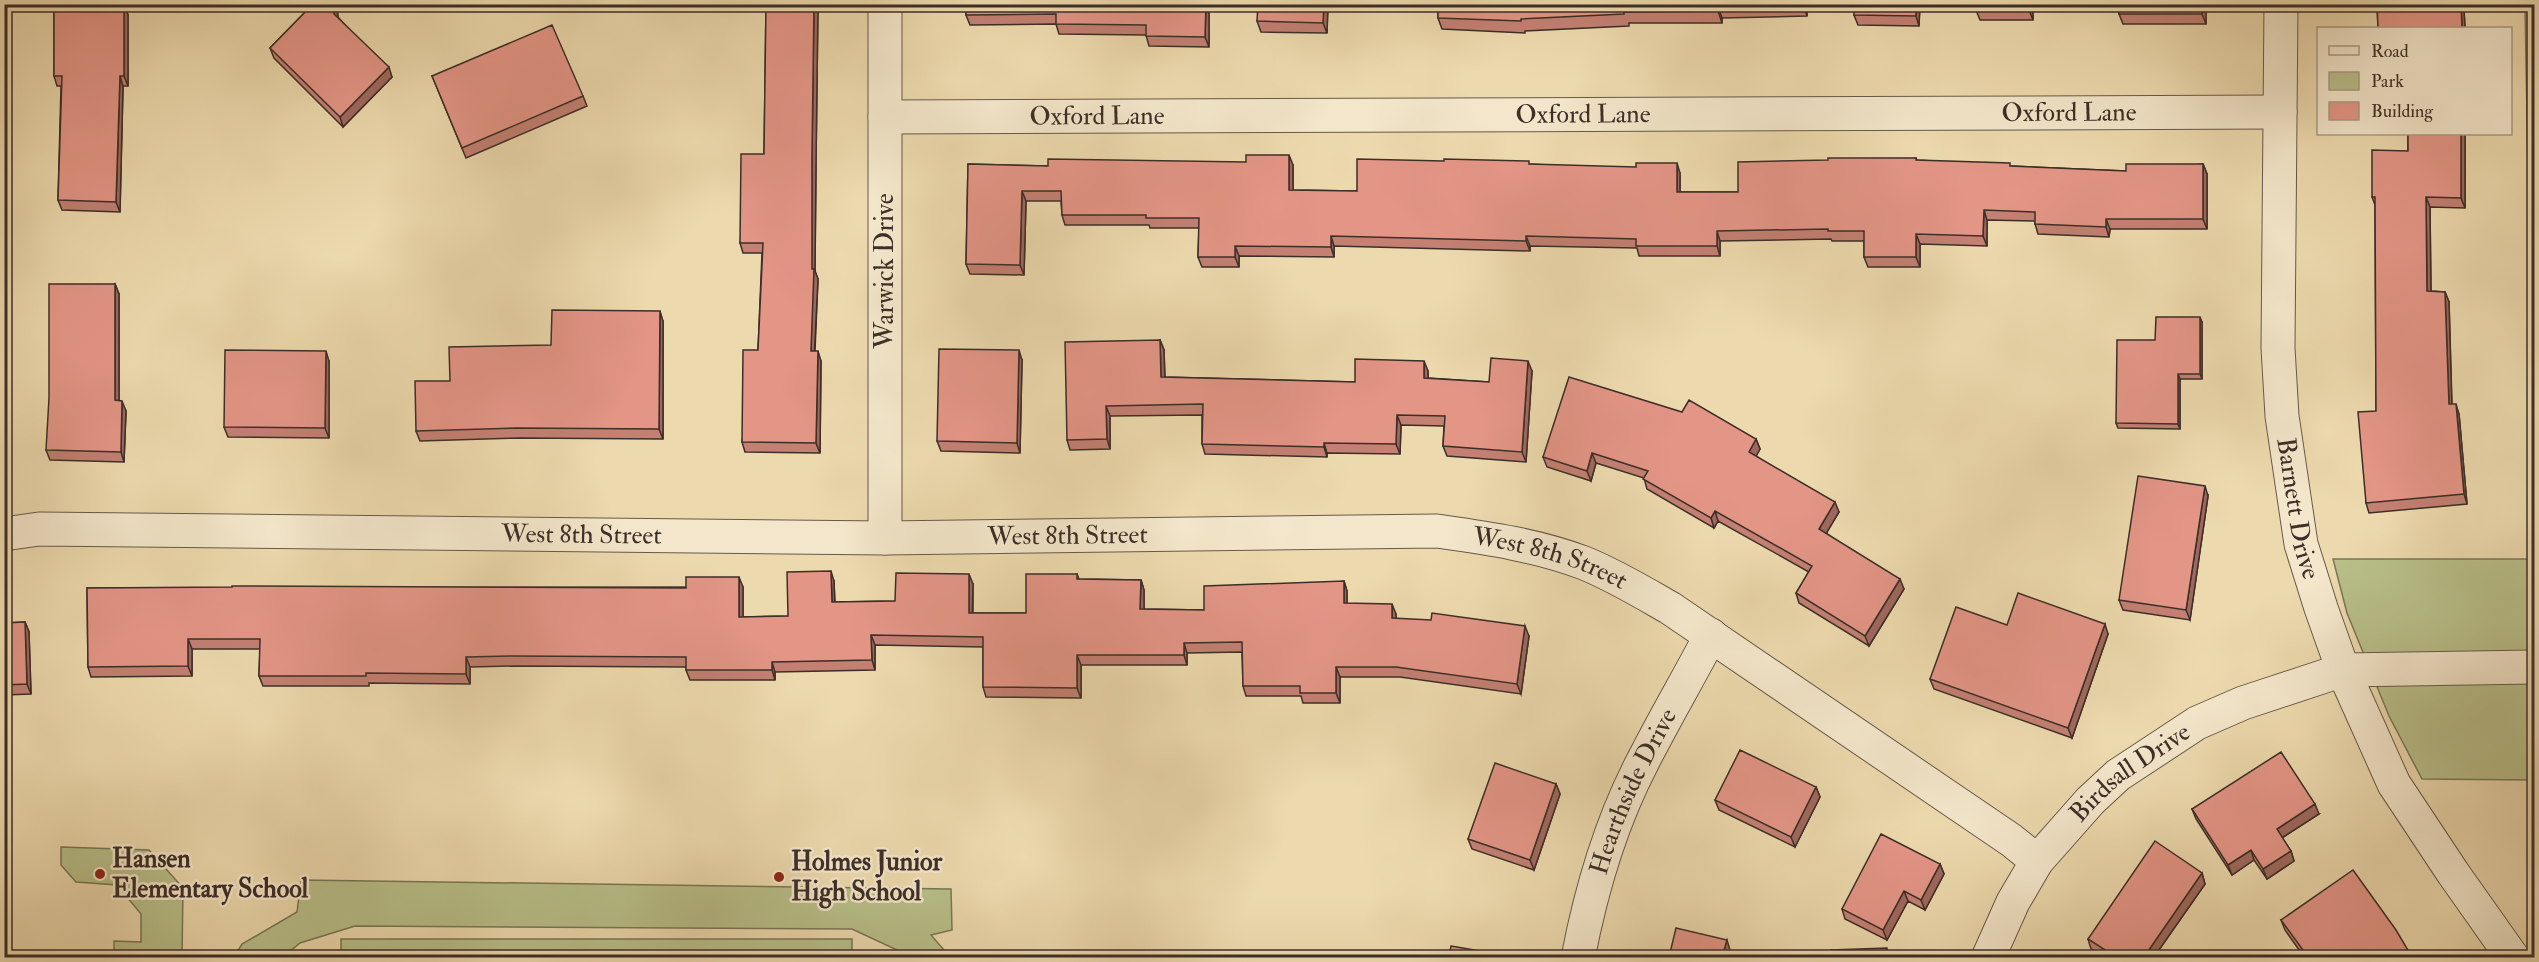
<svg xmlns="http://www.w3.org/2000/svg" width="2539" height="962" font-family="'IM FELL Double Pica',serif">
  <rect width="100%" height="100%" fill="#ecd9ad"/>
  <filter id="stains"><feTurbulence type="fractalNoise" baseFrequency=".00333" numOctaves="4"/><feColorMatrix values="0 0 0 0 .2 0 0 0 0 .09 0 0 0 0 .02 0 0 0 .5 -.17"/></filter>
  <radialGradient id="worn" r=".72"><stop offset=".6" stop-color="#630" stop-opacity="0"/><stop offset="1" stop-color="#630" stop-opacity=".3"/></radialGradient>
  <path fill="#b8bf89" stroke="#7a7658" stroke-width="1.5" d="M 2525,5 L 2534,5 L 2534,511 Z
    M 2333,559 L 2534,559 L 2534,780 L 2422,779 L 2389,716 L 2347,613 Z
    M 61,847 L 149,850 L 183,888 L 182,957 L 114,957 L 114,941 L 141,942 L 141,914 L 117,885 L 76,882 L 61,865 Z
    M 301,880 L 951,889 L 952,930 L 931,935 L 950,957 L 912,957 L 852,929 L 355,926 L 300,943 L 283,957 L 234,957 L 242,944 L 297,912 Z
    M 341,939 L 852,939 L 852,957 L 341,958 Z"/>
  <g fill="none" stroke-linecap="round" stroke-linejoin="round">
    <g stroke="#685949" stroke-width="35">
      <g id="minor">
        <path d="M 885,4 L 885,538"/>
        <path id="s1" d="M 2281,4 L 2278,348 L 2282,416 L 2301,544 L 2321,608 L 2343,670 L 2394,784 L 2453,873 L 2513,958"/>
        <path id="s2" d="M 885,117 L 2280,112"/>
        <path id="s3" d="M 4,534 L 39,529 L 885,538 L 1437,531 C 1486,538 1537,545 1584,563 C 1614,575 1642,592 1670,608 L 2011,840 L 2037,861"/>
        <path id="s4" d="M 1578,958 C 1591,890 1611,822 1643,761 C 1665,718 1689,677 1711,635"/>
        <path id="s5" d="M 1988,958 L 2013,902 L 2037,861 L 2090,801 L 2118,775 L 2197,723 L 2243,703 L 2343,670 L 2534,667"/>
      </g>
    </g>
    <use href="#minor" stroke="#f3e6ca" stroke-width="33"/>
  </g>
  <path fill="#c38073" stroke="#3c2e28" stroke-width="1.5" d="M 54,4 L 124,4 L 128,15 L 128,86 L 123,86 L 120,212 L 62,210 L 58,200 L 61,86 L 57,86 L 54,76 Z
    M 313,4 L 337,4 L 338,17 L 392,77 L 343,127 L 274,58 L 270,48 Z
    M 766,4 L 818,4 L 816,165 L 815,271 L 818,279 L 815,351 L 821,361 L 820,453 L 745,452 L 742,442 L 758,350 L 762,253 L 743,253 L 740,243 L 764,154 Z
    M 966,4 L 1209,4 L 1209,47 L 1149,46 L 1146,35 L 1059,34 L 1056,24 L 970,25 L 966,15 Z
    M 1328,4 L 1327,33 L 1261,32 L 1257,21 Z
    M 1438,4 L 1807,4 L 1807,16 L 1722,18 L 1722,23 L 1629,23 L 1629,26 L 1525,31 L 1525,33 L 1442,29 L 1438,18 Z
    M 1920,4 L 1919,26 L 1858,25 L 1854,15 Z
    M 1976,4 L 2033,4 L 2033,20 L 1980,20 L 1976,10 Z
    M 2119,4 L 2206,4 L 2206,24 L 2123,24 L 2119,14 Z
    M 2377,4 L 2468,4 L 2468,10 L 2464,10 L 2465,28 L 2378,28 Z
    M 432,76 L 583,96 L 587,106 L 466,158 Z
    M 2408,134 L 2465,134 L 2465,208 L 2430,207 L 2431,291 L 2445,292 L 2449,302 L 2452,404 L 2459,414 L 2467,504 L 2369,513 L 2366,503 L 2376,411 L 2375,205 L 2372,197 L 2408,151 Z
    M 1916,158 L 1917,160 L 2011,166 L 2126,171 L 2203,164 L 2207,174 L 2207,229 L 2110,229 L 2109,237 L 2038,234 L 2035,224 L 2035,221 L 1987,220 L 1987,246 L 1920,244 L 1920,267 L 1868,267 L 1864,257 L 1864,241 L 1832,241 L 1831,239 L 1720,241 L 1720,256 L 1639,256 L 1637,248 L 1530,246 L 1530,251 L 1334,246 L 1334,257 L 1239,256 L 1239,267 L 1202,267 L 1198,257 L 1199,228 L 1150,228 L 1149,225 L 1065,225 L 1062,215 L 1061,201 L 1026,201 L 1024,275 L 970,274 L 966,264 L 968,164 L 1048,166 L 1293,165 L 1293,190 L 1357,191 L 1530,164 L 1680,173 L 1680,192 L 1738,192 Z
    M 115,284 L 119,294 L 119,401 L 126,411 L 124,462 L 50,460 L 46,450 Z
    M 663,321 L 663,439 L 520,438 L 420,441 L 416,431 L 450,381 Z
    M 2202,322 L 2202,379 L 2180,379 L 2180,429 L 2118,428 L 2116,423 L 2155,340 Z
    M 1160,340 L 1164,350 L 1165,377 L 1355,382 L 1428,371 L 1428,378 L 1489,382 L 1532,371 L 1526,462 L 1447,456 L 1443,446 L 1444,426 L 1401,425 L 1400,454 L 1327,453 L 1327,457 L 1205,454 L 1202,444 L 1202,415 L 1110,416 L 1110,449 L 1070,450 L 1067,440 Z
    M 1022,360 L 1020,453 L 941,451 L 937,441 Z
    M 329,361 L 329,438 L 228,437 L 224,427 Z
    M 1756,439 L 1760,449 L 1756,456 L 1839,512 L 1826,533 L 1904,589 L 1869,646 L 1799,603 L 1796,593 L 1809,572 L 1718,521 L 1714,528 L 1647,489 L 1644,478 L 1596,463 L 1591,481 L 1547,467 L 1543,457 Z
    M 2208,496 L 2190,620 L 2123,610 L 2119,600 Z
    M 1077,574 L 1079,579 L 1141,580 L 1144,590 L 1144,609 L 1204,610 L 1344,581 L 1347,591 L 1347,604 L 1396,614 L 1396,619 L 1529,636 L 1521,694 L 1400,677 L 1340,677 L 1340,703 L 1303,703 L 1301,696 L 1246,696 L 1243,686 L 1242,652 L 1187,653 L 1187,665 L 1081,665 L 1081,698 L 986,697 L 983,687 L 983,647 L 875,645 L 875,670 L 775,672 L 775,680 L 690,680 L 686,670 L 686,667 L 515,666 L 470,667 L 470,684 L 369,683 L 369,686 L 263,686 L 259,676 L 260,649 L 192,649 L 192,676 L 91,677 L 88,667 L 87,588 L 743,587 L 743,617 L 788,616 L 834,581 L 835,602 L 895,601 L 973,584 L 973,613 L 1026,613 Z
    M 25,622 L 29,632 L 31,694 L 4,695 L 4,623 Z
    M 2108,634 L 2072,738 L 1934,689 L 1930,679 Z
    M 1556,784 L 1560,794 L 1534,870 L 1472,849 L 1468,839 Z
    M 1816,787 L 1820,797 L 1795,847 L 1719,810 L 1715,800 Z
    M 2192,809 L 2319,814 L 2282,838 L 2291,851 L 2294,861 L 2267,879 L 2254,860 L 2232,875 L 2196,819 Z
    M 1940,864 L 1944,874 L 1925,910 L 1908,901 L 1887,940 L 1845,919 L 1842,909 Z
    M 2202,873 L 2205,884 L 2154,957 L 2105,957 L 2091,949 L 2088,939 Z
    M 2281,920 L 2412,957 L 2304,957 L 2285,930 Z"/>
  <path fill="#9f685e" stroke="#3c2e28" stroke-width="1.5" d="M 334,4 L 337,4 L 338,24 L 334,14 Z
    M 814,4 L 818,4 L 816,165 L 815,271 L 818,279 L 814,361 L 811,351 L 812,155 Z
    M 1206,4 L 1209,4 L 1209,47 L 1205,37 Z
    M 1324,4 L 1328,4 L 1327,33 L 1323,23 Z
    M 1803,4 L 1807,4 L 1807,16 Z
    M 1916,4 L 1920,4 L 1919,26 L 1916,16 Z
    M 2029,4 L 2033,4 L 2033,20 L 2029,10 Z
    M 2202,4 L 2206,4 L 2206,24 L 2202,14 Z
    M 2461,4 L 2462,4 L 2464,10 L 2465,28 L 2462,28 Z
    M 124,5 L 128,15 L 128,86 L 124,76 Z
    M 1718,7 L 1722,18 L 1722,23 L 1718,11 Z
    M 389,67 L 392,77 L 343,127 L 340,117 Z
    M 120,76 L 123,86 L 120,212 L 116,202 Z
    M 2461,134 L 2465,134 L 2465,208 L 2461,198 Z
    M 1289,155 L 1293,165 L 1293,200 L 1289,190 Z
    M 1677,163 L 1680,173 L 1680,202 L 1677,192 Z
    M 2203,164 L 2207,174 L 2207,229 L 2203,219 Z
    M 1022,191 L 1026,201 L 1024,275 L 1020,265 Z
    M 2426,197 L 2430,207 L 2431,301 L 2427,291 Z
    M 1984,210 L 1987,220 L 1987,246 L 1983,236 Z
    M 2106,219 L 2110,229 L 2109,237 L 2106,227 Z
    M 1717,231 L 1720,241 L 1720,256 L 1717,246 Z
    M 1916,234 L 1920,244 L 1920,267 L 1916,257 Z
    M 1331,236 L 1334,246 L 1334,257 L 1331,247 Z
    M 1526,236 L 1530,246 L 1530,251 L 1526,241 Z
    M 1235,246 L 1239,256 L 1239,267 L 1235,257 Z
    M 115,284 L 119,294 L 119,410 L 115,400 Z
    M 2445,292 L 2449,302 L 2452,414 L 2449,404 Z
    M 660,311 L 663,321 L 663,439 L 659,429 Z
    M 2200,317 L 2202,322 L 2202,379 L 2200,374 Z
    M 1160,340 L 1164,350 L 1165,387 L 1161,377 Z
    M 1019,350 L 1022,360 L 1020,453 L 1017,443 Z
    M 326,351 L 329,361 L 329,438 L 325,428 Z
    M 818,351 L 821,361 L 820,453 L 816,443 Z
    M 1424,361 L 1428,371 L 1428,388 L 1424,378 Z
    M 1528,361 L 1532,371 L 1526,462 L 1522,452 Z
    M 2178,374 L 2180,379 L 2180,429 L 2178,424 Z
    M 122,401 L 126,411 L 124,462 L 121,452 Z
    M 2456,404 L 2459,414 L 2467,504 L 2464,494 Z
    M 1106,406 L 1110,416 L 1110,449 L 1107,439 Z
    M 1397,415 L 1401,425 L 1400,454 L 1396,444 Z
    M 1756,439 L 1760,449 L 1753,462 L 1749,452 Z
    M 1324,443 L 1327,453 L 1327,457 L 1324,447 Z
    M 1592,453 L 1596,463 L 1591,481 L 1587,471 Z
    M 2205,486 L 2208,496 L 2190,620 L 2186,610 Z
    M 1835,502 L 1839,512 L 1823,539 L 1819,529 Z
    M 1715,511 L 1718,521 L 1714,528 L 1711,518 Z
    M 831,571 L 834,581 L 835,612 L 832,602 Z
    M 969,574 L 973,584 L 972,623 L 969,613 Z
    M 739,577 L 743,587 L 743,627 L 739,617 Z
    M 1900,579 L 1904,589 L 1869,646 L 1865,636 Z
    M 1141,580 L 1144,590 L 1144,619 L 1140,609 Z
    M 1344,581 L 1347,591 L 1347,614 L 1344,603 Z
    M 1392,604 L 1396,614 L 1396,628 L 1392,618 Z
    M 25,622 L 29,632 L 31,694 L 27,684 Z
    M 2105,624 L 2108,634 L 2072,738 L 2068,728 Z
    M 1525,626 L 1529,636 L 1521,694 L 1517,684 Z
    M 871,635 L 875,645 L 875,670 L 872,660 Z
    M 188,639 L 192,649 L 192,676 L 188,666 Z
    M 1184,643 L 1187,653 L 1187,665 L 1184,655 Z
    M 1077,655 L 1081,665 L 1081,698 L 1077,688 Z
    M 466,657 L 470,667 L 470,684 L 466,674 Z
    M 772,662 L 775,672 L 775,680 L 772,670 Z
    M 1336,667 L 1340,677 L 1340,703 L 1336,693 Z
    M 1556,784 L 1560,794 L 1534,870 L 1530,860 Z
    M 1816,787 L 1820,797 L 1795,847 L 1791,837 Z
    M 2315,804 L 2319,814 L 2280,839 L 2277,829 Z
    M 2251,850 L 2254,860 L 2232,875 L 2228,865 Z
    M 2291,851 L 2294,861 L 2267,879 L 2263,869 Z
    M 1940,864 L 1944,874 L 1925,910 L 1921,900 Z
    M 2202,873 L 2205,884 L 2154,957 L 2144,957 Z
    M 1904,891 L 1908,901 L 1887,940 L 1883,930 Z
    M 1727,940 L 1730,950 L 1728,957 L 1722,957 Z"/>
  <path fill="#e39586" stroke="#3c2e28" stroke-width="1.5" d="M 54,4 L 124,5 L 124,76 L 120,76 L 116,202 L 58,200 L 62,76 L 54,76 Z
    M 313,4 L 334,4 L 334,14 L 389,67 L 340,117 L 270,48 Z
    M 766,4 L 814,4 L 812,155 L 812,269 L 814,269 L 811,351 L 818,351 L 816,443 L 742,442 L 743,350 L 758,350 L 763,243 L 740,243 L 741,154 L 764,154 Z
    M 966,4 L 1206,4 L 1205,37 L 1146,36 L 1146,25 L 1056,24 L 1056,14 L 966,15 Z
    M 1258,4 L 1324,4 L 1323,23 L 1257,21 Z
    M 1438,4 L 1794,4 L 1718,7 L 1718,11 L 1624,12 L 1624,14 L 1521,19 L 1521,21 L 1438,18 Z
    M 1854,4 L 1916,4 L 1916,16 L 1854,15 Z
    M 1976,4 L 2029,4 L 2029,10 L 1976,10 Z
    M 2119,4 L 2202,4 L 2202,14 L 2119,14 Z
    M 2377,4 L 2461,4 L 2462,28 L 2378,28 Z
    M 552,25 L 583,96 L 462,148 L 432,76 Z
    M 2408,134 L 2461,134 L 2461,198 L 2426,197 L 2427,291 L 2445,292 L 2449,404 L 2456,404 L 2464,494 L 2366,503 L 2358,412 L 2376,411 L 2375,197 L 2372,197 L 2372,150 L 2408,151 Z
    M 1246,155 L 1289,155 L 1289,190 L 1357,191 L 1357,159 L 1444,161 L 1444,159 L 1529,161 L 1529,164 L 1636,167 L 1636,163 L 1677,163 L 1677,192 L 1738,192 L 1738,162 L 1828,160 L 1828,158 L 1916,158 L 1916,160 L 2010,163 L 2010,166 L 2126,171 L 2126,164 L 2203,164 L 2203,219 L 2106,219 L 2106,227 L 2035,224 L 2035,212 L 1984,210 L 1983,236 L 1916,234 L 1916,257 L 1864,257 L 1864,231 L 1828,231 L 1828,229 L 1717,231 L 1717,246 L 1636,246 L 1636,239 L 1526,236 L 1526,241 L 1331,236 L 1331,247 L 1235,246 L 1235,257 L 1198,257 L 1199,218 L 1146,218 L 1146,215 L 1062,215 L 1061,191 L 1022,191 L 1020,265 L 966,264 L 968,164 L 1048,166 L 1048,159 L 1246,162 Z
    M 49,284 L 115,284 L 115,400 L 122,401 L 121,452 L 46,450 L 49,398 Z
    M 552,310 L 660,311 L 659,429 L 516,428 L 416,431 L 415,381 L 450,381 L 449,347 L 551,345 Z
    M 2156,317 L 2200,317 L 2200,374 L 2178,374 L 2178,424 L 2116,423 L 2117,340 L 2155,340 Z
    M 1160,340 L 1161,377 L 1355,382 L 1355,359 L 1424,361 L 1424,378 L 1489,382 L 1491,358 L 1528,361 L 1522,452 L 1443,446 L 1445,416 L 1397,415 L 1396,444 L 1324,443 L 1324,447 L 1202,444 L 1203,404 L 1106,406 L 1107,439 L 1067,440 L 1065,342 Z
    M 939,349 L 1019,350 L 1017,443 L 937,441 Z
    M 225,350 L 326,351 L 325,428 L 224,427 Z
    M 1569,377 L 1682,412 L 1689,400 L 1756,439 L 1749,452 L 1835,502 L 1819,529 L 1900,579 L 1865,636 L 1796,593 L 1812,566 L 1715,511 L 1711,518 L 1643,479 L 1648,471 L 1592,453 L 1587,471 L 1543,457 Z
    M 2138,476 L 2205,486 L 2186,610 L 2119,600 Z
    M 831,571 L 832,602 L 895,601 L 896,573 L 969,574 L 969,613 L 1026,613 L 1026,574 L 1077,574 L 1077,579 L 1141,580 L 1140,609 L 1204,610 L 1204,586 L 1344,581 L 1344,603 L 1392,604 L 1392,618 L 1431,620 L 1432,613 L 1525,626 L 1517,684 L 1396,667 L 1336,667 L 1336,693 L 1300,693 L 1300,686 L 1243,686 L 1242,642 L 1184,643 L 1184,655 L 1077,655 L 1077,688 L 983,687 L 983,637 L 871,635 L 872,660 L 772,662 L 772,670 L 686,670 L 686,657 L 511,656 L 466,657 L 466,674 L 366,673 L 366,676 L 259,676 L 260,639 L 188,639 L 188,666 L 88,667 L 87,588 L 232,587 L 232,586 L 686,588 L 686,577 L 739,577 L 739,617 L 788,616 L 787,572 Z
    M 2018,593 L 2105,624 L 2068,728 L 1930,679 L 1956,607 L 2007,625 Z
    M 25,622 L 27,684 L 4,685 L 4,623 Z
    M 1740,750 L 1816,787 L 1791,837 L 1715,800 Z
    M 2281,752 L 2315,804 L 2277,829 L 2291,851 L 2263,869 L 2251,850 L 2228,865 L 2192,809 Z
    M 1495,763 L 1556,784 L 1530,860 L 1468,839 Z
    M 1881,834 L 1940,864 L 1921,900 L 1904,891 L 1883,930 L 1842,909 Z
    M 2155,841 L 2202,873 L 2144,957 L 2116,957 L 2088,939 Z
    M 2353,870 L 2396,930 L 2412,957 L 2308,957 L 2281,920 Z
    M 1676,928 L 1727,940 L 1722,957 L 1669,957 Z
    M 1451,946 L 1504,955 L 1503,957 L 1449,957 Z
    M 1887,948 L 1887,957 L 1831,957 L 1831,950 Z"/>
  <g fill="#8f2418" stroke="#f3e6ca" stroke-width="2">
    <circle cx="100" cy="874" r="6"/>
    <circle cx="779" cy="877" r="6"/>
  </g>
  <g text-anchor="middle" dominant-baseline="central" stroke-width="5" stroke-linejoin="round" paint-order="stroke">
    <g font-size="26" fill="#3c2e28" stroke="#f3e6ca">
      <text stroke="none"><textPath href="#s2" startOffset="1184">Oxford Lane</textPath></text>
      <text stroke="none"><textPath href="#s2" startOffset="698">Oxford Lane</textPath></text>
      <text stroke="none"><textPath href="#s2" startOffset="212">Oxford Lane</textPath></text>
      <text transform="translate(885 271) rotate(-90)">Warwick Drive</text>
      <text stroke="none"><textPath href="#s1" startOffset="506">Barnett Drive</textPath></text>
      <text stroke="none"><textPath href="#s3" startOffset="578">West 8th Street</textPath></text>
      <text stroke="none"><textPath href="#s3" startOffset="1064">West 8th Street</textPath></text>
      <text stroke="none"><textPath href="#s3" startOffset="1550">West 8th Street</textPath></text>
      <text stroke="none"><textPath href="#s5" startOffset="238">Birdsall Drive</textPath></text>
      <text stroke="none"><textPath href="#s4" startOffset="176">Hearthside Drive</textPath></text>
    </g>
    <g font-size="26" font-weight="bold" fill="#3c2e28" stroke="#f3e6ca" text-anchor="start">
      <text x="112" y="859">Hansen<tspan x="112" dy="30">Elementary School</tspan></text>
      <text x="791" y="862">Holmes Junior<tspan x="791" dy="30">High School</tspan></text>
    </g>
  </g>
  <rect width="2539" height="962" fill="none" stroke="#ecd9ad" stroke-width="24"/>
  <rect x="6" y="6" width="2527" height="950" fill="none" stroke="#3c2e28" stroke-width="3"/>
  <rect x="12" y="12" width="2515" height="938" fill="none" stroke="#3c2e28" stroke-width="1.5"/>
  <rect x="2317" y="27" width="195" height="108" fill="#f3e6ca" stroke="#aa9c89" stroke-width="1.5"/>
  <rect x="2329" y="46" width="30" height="9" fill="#f3e6ca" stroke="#aa9c89" stroke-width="1.5"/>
  <text x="2371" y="57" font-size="18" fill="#3c2e28">Road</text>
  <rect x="2329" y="72" width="30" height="18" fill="#b8bf89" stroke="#aa9c89" stroke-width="1.5"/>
  <text x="2371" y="87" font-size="18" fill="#3c2e28">Park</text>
  <rect x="2329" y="102" width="30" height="18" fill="#e39586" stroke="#aa9c89" stroke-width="1.5"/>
  <text x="2371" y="117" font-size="18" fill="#3c2e28">Building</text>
  <rect width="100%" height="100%" filter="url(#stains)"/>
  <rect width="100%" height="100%" fill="url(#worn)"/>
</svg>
